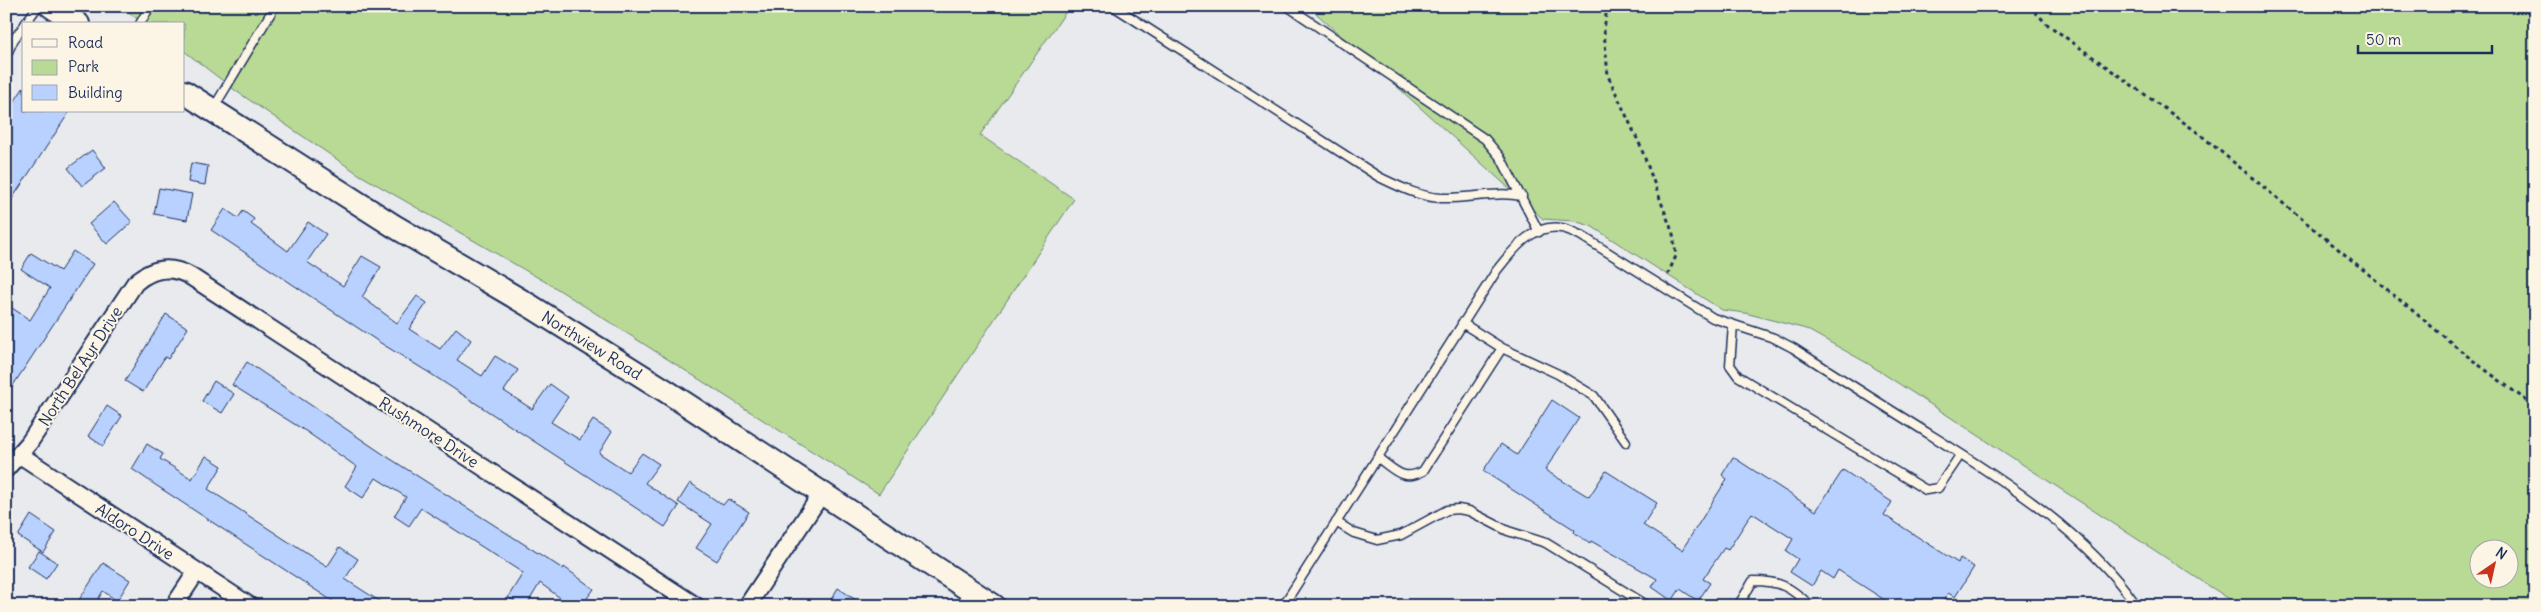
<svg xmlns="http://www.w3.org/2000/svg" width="2541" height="612" font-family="Delius,sans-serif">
  <rect width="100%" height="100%" fill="#e8eaed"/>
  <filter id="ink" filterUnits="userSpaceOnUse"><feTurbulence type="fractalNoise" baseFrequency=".02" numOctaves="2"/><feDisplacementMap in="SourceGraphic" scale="10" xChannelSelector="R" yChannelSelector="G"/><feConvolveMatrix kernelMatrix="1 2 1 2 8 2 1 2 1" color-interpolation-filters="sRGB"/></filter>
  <g filter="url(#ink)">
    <path fill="#b8da94" stroke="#6a8479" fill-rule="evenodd" d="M 119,6 L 1070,6 L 980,135 L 1074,199 L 879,494 L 556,288 L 360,175 L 236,91 L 184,51 L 184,24 L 145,24 Z
      M 1308,6 L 2535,6 L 2535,606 L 2240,606 L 1867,363 L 1806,329 L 1745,313 L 1722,310 L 1591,226 L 1574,221 L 1543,219 ZM 2478,550 L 2508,550 L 2508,580 L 2478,580 Z"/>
    <path fill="#b8d1ff" stroke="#1b2f5e" d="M 24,87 L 24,111 L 70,111 L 6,208 L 6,114 Z
      M 92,150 L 106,168 L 82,186 L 68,168 Z
      M 191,163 L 208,166 L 205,185 L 188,182 Z
      M 159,188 L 192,194 L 187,220 L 154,214 Z
      M 114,202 L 132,222 L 107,244 L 89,224 Z
      M 225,209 L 238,218 L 243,211 L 254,219 L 251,224 L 288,251 L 308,222 L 326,234 L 307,262 L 343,286 L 362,256 L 381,267 L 362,297 L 397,323 L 417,296 L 427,303 L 409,329 L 440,349 L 456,328 L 471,340 L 457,360 L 482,376 L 495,356 L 518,370 L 504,391 L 532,409 L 550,384 L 568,397 L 551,422 L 580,440 L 593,420 L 612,432 L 599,453 L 628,472 L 642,453 L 659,464 L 645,483 L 679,506 L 665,527 L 428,372 L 379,342 L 211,230 Z
      M 73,251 L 93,264 L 6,396 L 6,304 L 30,320 L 50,288 L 21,269 L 31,253 L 60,271 Z
      M 166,314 L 188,328 L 168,359 L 165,357 L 143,392 L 125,381 Z
      M 247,362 L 386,456 L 563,569 L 564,567 L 594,589 L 581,606 L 571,606 L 540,583 L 526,606 L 522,606 L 508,597 L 523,573 L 421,508 L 409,526 L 394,516 L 406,497 L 376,478 L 363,498 L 345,486 L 357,467 L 307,432 L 232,385 Z
      M 214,381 L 234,394 L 222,413 L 202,401 Z
      M 1552,400 L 1579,418 L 1545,470 L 1589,497 L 1606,471 L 1657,503 L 1643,525 L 1682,550 L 1727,479 L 1722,475 L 1733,457 L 1816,511 L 1843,470 L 1892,502 L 1884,515 L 1958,563 L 1960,558 L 1974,567 L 1955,597 L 1948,593 L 1940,606 L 1894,606 L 1838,570 L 1833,579 L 1821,571 L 1812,586 L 1790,572 L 1798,559 L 1786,551 L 1793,539 L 1752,513 L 1728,550 L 1724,548 L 1703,579 L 1710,583 L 1698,601 L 1680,589 L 1672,601 L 1652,587 L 1657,579 L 1591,541 L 1590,543 L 1574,533 L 1575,530 L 1483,471 L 1501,444 L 1517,455 Z
      M 107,406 L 122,416 L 103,446 L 88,436 Z
      M 147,444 L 163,454 L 160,459 L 192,479 L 206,456 L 222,466 L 208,489 L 327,567 L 340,547 L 358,559 L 345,579 L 387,606 L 340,606 L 154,484 L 132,469 Z
      M 690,483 L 723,505 L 728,499 L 749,512 L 717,561 L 696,548 L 712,524 L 678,502 Z
      M 31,515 L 56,532 L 43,552 L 18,536 Z
      M 39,551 L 57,563 L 46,579 L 28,567 Z
      M 103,563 L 130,580 L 117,601 L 103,591 L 94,606 L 75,606 Z
      M 838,588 L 865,606 L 827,606 Z"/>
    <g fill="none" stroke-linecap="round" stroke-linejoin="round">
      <g stroke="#1b2f5e" stroke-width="11">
        <path id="lane" d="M 1113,6 L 1379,177 C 1398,186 1419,197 1441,198 C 1468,199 1495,191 1522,196
          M 1287,6 L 1485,139 L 1501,158 L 1539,232
          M 25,24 L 38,6
          M 140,24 L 150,6
          M 6,37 L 14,39 L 24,26
          M 6,56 L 14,39
          M 213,109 L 275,6
          M 1462,323 L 1502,348 L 1558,374 L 1594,396 L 1626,442
          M 1733,325 L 1730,365 L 1738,376 L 1926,490 L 1938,488 L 1961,454
          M 1378,458 C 1395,470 1403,482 1423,471 L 1502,348
          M 1336,522 L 1354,533 L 1377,540 L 1401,535 L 1447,510 L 1458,509 L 1469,511 L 1508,531 L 1546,543 L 1648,606
          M 1283,606 L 1497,270 C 1513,250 1532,224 1561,228 C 1567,228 1574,233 1580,235 L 1713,318 L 1774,338 L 1793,348 C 1840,378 1887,408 1934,437 C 2009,484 2085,532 2137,606
          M 1738,606 L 1753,581 C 1781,581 1790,587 1811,606
          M 2532,606 L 2535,602"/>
      </g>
      <g stroke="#1b2f5e" stroke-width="20">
        <path id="street" d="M 20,455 L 250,606
          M 6,469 L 29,443 L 135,283 C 152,268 170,265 190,276 L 696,606
          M 174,606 L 197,571
          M 747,606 L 822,493"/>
      </g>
      <g stroke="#1b2f5e" stroke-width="26">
        <path id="secondary" d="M 51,6 L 78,24
          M 184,92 L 394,226 L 532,307 L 666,391 L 994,606"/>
      </g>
      <path stroke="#1b2f5e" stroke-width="3" stroke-dasharray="4 4" stroke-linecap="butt" d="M 1607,6 L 1604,31 L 1608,76 L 1640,145 L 1673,234 L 1676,256 L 1667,276
        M 2029,6 L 2047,24 L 2197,132 L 2471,359 L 2535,407"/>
      <use href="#lane" stroke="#fcf5e5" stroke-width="8"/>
      <use href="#street" stroke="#fcf5e5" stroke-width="16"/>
      <use href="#secondary" stroke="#fcf5e5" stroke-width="22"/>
    </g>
  </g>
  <g text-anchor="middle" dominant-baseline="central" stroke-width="4" stroke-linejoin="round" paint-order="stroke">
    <g font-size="16" fill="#1b2f5e" stroke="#fcf5e5">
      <text transform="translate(592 345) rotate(32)">Northview Road</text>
      <text transform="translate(80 366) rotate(-57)">North Bel Ayr Drive</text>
      <text transform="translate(429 432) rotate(33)">Rushmore Drive</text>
      <text transform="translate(135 531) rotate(33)">Aldoro Drive</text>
    </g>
  </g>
  <rect width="2541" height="612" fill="none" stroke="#fcf5e5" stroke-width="25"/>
  <rect x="12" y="12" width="2516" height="587" fill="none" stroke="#1b2f5e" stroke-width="2" filter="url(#ink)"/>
  <rect x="22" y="22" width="162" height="90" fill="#fcf5e5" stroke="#a2a6af"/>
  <rect x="32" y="39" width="25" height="8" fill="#fcf5e5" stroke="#a2a6af"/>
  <text x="68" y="48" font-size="15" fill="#1b2f5e">Road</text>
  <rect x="32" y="60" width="25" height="15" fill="#b8da94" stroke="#a2a6af"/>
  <text x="68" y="72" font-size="15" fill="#1b2f5e">Park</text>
  <rect x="32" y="85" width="25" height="15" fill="#b8d1ff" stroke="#a2a6af"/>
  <text x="68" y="98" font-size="15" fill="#1b2f5e">Building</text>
  <g transform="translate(2494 564) rotate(34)"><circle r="24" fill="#fcf5e5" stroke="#a2a6af"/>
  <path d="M0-4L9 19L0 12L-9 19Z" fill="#c8321e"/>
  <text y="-8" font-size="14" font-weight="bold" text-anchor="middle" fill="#1b2f5e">N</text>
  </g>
  <path d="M2358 45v8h134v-8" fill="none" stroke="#1b2f5e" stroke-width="2.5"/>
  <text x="2366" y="45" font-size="15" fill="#1b2f5e" stroke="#fcf5e5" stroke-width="4" paint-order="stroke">50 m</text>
</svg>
